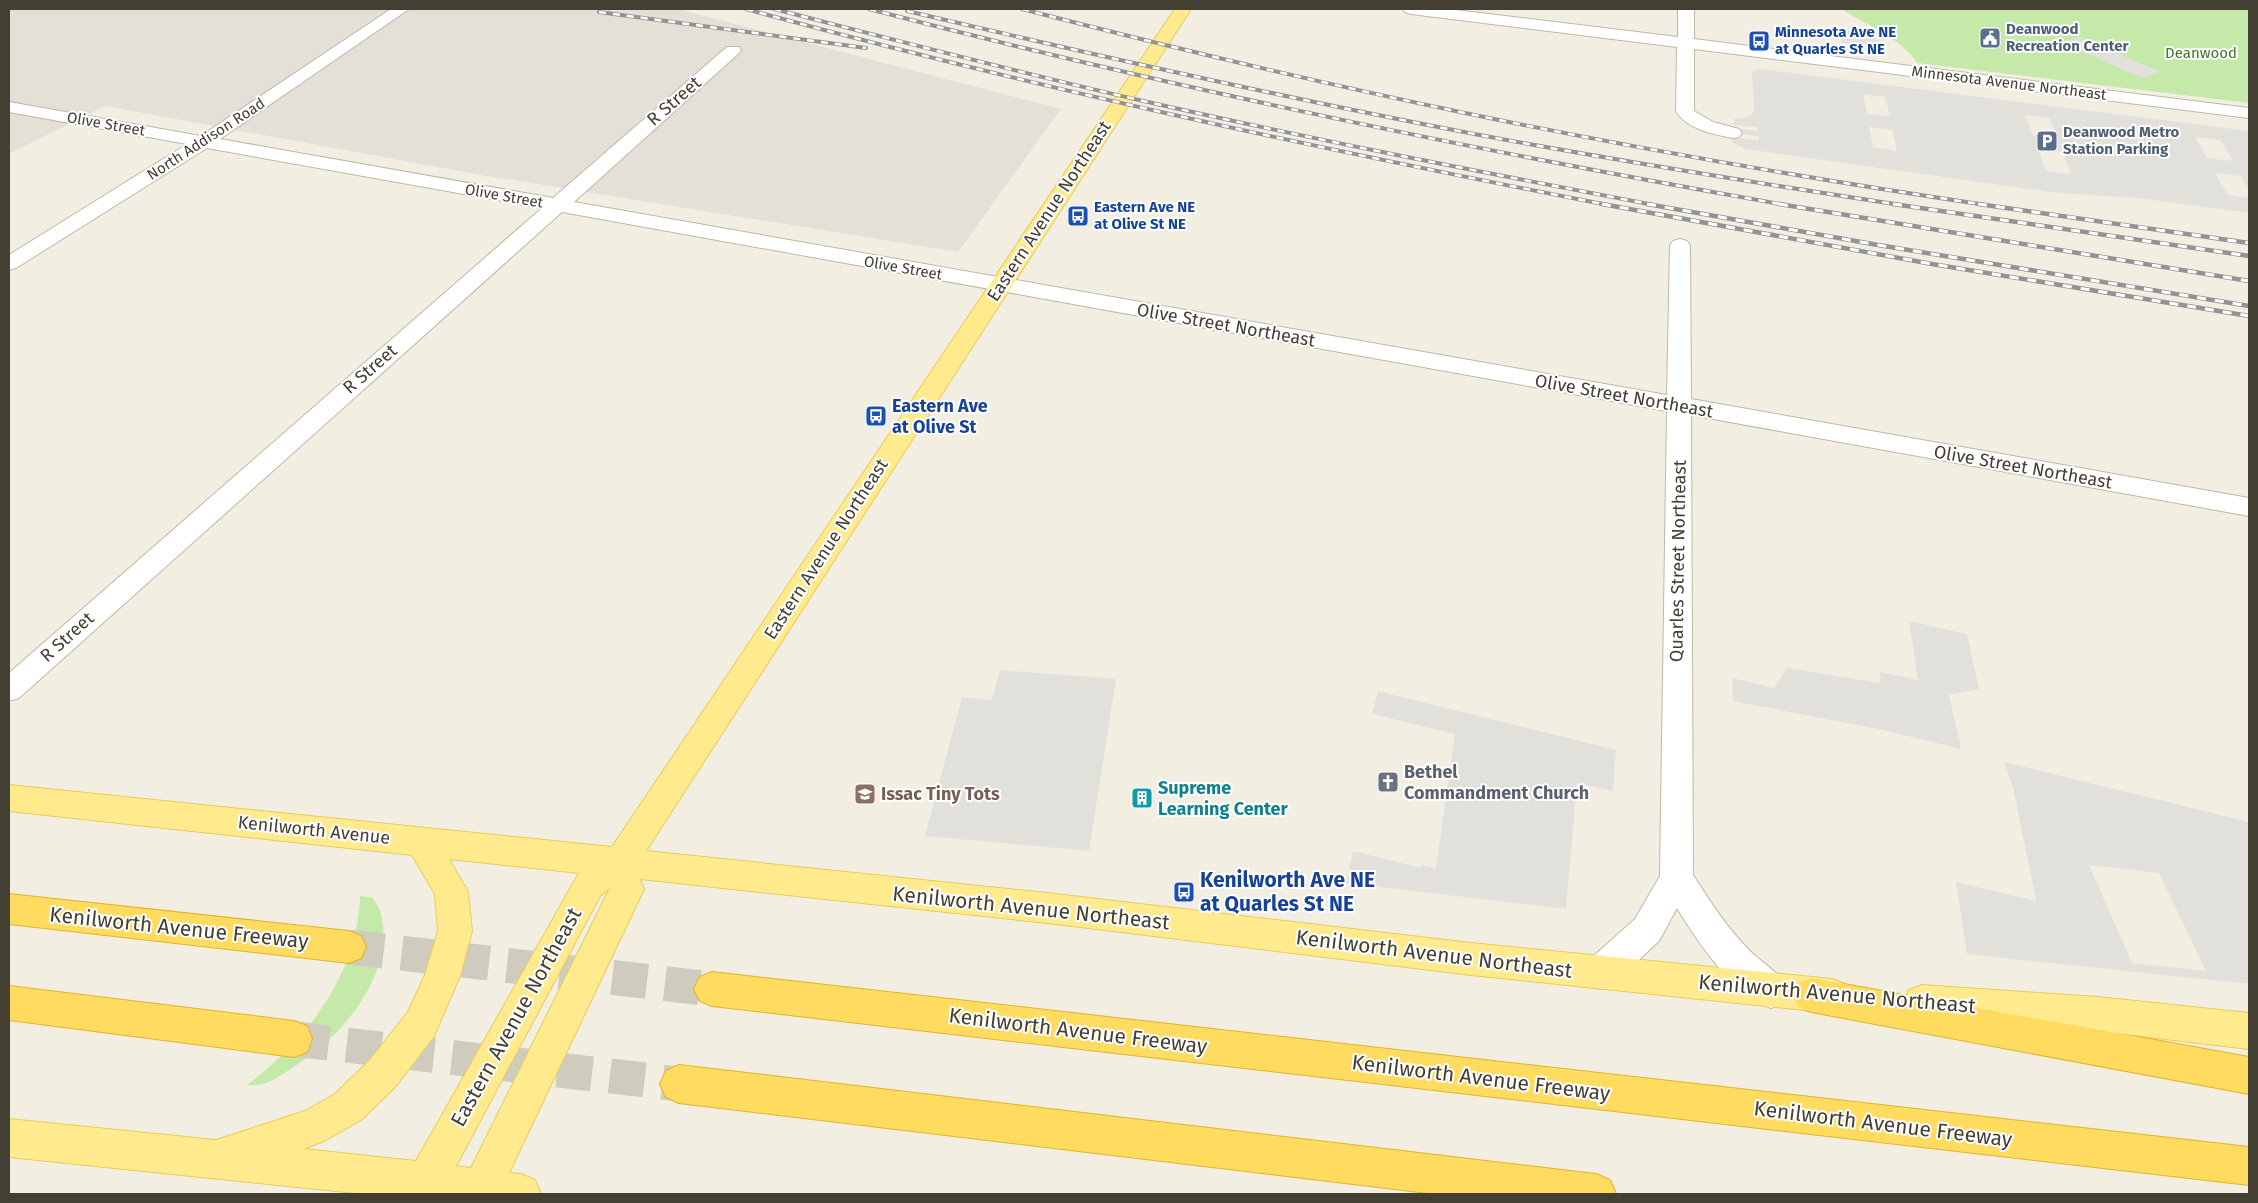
<svg xmlns="http://www.w3.org/2000/svg" width="2258" height="1203" font-family="'Fira Sans',sans-serif">
  <rect width="100%" height="100%" fill="#f2efe2"/>
  <path fill="#e4e0d8" d="M 9,9 L 678,9 L 1061,109 L 958,252 L 481,175 L 105,106 L 9,154 Z"/>
  <path fill="#c5e9a8" d="M 1841,9 L 2249,9 L 2249,103 L 1917,63 C 1904,40 1864,23 1841,9 Z
    M 360,896 L 373,898 C 376,903 380,909 381,915 C 396,975 339,1040 292,1068 C 277,1078 266,1087 247,1085 C 307,1040 358,974 360,896 Z"/>
  <path fill="#e2e0db" fill-rule="evenodd" d="M 1840,29 L 1865,32 L 1887,46 L 1842,43 Z
    M 2079,37 L 2161,72 L 2142,78 L 2061,42 Z
    M 1761,69 L 2249,131 L 2249,190 L 2241,176 L 2215,173 L 2228,195 L 2249,198 L 2249,213 L 2138,198 L 2058,193 L 1745,149 L 1732,142 L 1733,137 L 1759,141 L 1758,136 L 1733,133 L 1734,128 L 1758,131 L 1758,127 L 1734,125 L 1734,119 L 1747,117 L 1754,112 L 1752,72 L 1755,70 ZM 1863,94 L 1885,97 L 1890,116 L 1867,114 ZM 2025,115 L 2049,118 L 2058,138 L 2033,135 ZM 1869,127 L 1893,130 L 1897,151 L 1873,147 ZM 2195,137 L 2220,140 L 2233,161 L 2207,158 ZM 2038,149 L 2063,152 L 2071,174 L 2046,171 Z
    M 1909,621 L 1967,634 L 1979,689 L 1949,695 L 1961,749 L 1883,730 L 1733,701 L 1732,678 L 1774,688 L 1787,668 L 1880,683 L 1880,672 L 1918,680 Z
    M 1000,670 L 1116,679 L 1089,851 L 925,836 L 962,697 L 992,700 Z
    M 1378,691 L 1616,750 L 1613,791 L 1577,783 L 1566,909 L 1346,883 L 1353,851 L 1421,868 L 1421,865 L 1436,868 L 1455,734 L 1372,714 Z
    M 2004,762 L 2249,822 L 2249,984 L 1967,954 L 1956,882 L 2036,901 L 2013,787 ZM 2089,865 L 2159,873 L 2206,971 L 2132,963 Z"/>
  <g fill="none" stroke-linecap="round" stroke-linejoin="round">
    <path stroke="#cfccbf" stroke-width="35" stroke-dasharray="35 18" stroke-linecap="butt" d="M 349,947 L 712,989
      M 294,1039 L 679,1084"/>
    <g stroke="#beb8a5" stroke-width="2">
      <path id="minor" d="M 391,9 L 409,9 L 220,139 L 553,198 L 727,47 L 739,47 L 741,50 L 739,53 L 574,202 L 1667,395 L 1670,245 L 1673,241 L 1680,239 L 1687,241 L 1690,245 L 1691,399 L 2249,498 L 2249,516 L 1691,415 L 1693,875 C 1710,901 1726,927 1749,950 C 1763,964 1780,972 1789,991 L 1783,1003 L 1771,1008 C 1731,992 1699,944 1677,908 L 1659,941 L 1612,985 L 1600,989 L 1588,985 L 1583,973 L 1588,961 L 1635,919 L 1660,876 L 1667,411 L 562,212 L 19,698 L 9,701 L 9,673 L 542,208 L 207,148 L 16,268 L 9,270 L 9,255 L 187,144 L 9,112 L 9,102 L 201,136 Z
        M 1403,9 L 1447,9 L 1678,37 L 1678,9 L 1694,9 L 1694,39 L 2249,108 L 2249,118 L 1694,49 L 1694,111 L 1713,122 L 1739,129 L 1742,133 L 1739,137 L 1733,138 C 1713,134 1689,130 1676,112 L 1677,47 L 1411,14 L 1405,12 Z"/>
    </g>
    <g stroke="#e8cc5a" stroke-width="2">
      <path id="major" d="M 1175,9 L 1191,9 L 646,851 L 1047,893 L 1471,943 L 1832,979 L 1845,984 L 1850,996 L 1845,1008 L 1832,1013 L 1471,975 L 1047,923 L 640,879 L 644,889 L 509,1173 L 521,1174 L 535,1180 L 541,1194 L 365,1194 L 9,1157 L 9,1119 L 216,1140 L 305,1111 L 335,1094 L 370,1060 L 408,1012 L 425,975 L 438,931 L 435,894 L 412,855 L 9,811 L 9,785 L 612,847 ZM 449,859 L 579,873 L 416,1161 L 304,1149 L 326,1140 L 361,1120 L 396,1086 L 434,1036 L 460,976 L 472,931 L 468,892 ZM 610,888 L 471,1168 L 456,1166 L 600,896 Z
        M 1922,985 L 2098,997 L 2249,1013 L 2249,1049 L 2098,1031 L 1922,1019 L 1909,1014 L 1904,1002 L 1909,990 Z"/>
    </g>
    <g stroke="#e3b32b" stroke-width="2">
      <path id="highway" d="M 9,894 L 349,931 L 361,936 L 366,947 L 361,958 L 349,963 L 9,924 Z
        M 712,972 L 2249,1147 L 2249,1185 L 712,1006 L 700,1001 L 694,989 L 700,977 Z
        M 1811,978 L 2249,1057 L 2249,1094 L 1811,1012 L 1798,1007 L 1793,995 L 1798,983 Z
        M 9,986 L 294,1021 L 307,1026 L 312,1039 L 307,1052 L 294,1057 L 9,1020 Z
        M 679,1065 L 1596,1174 L 1610,1180 L 1616,1194 L 1436,1194 L 679,1103 L 666,1097 L 660,1084 L 666,1071 Z"/>
    </g>
    <use href="#minor" fill="#fff" fill-rule="evenodd"/>
    <use href="#major" fill="#ffeb8e" fill-rule="evenodd"/>
    <use href="#highway" fill="#ffdb60" fill-rule="evenodd"/>
    <g stroke="#939393" stroke-width="4">
      <path id="rail-far1" d="M 746,9 C 1031,87 1319,149 1608,205
        M 774,9 C 895,40 1017,72 1139,100 C 1310,139 1481,172 1654,205
        M 869,9 C 1171,88 1478,151 1786,205
        M 1022,9 C 1169,47 1316,82 1465,113 C 1638,149 1812,179 1986,205
        M 907,11 C 1094,55 1281,97 1469,133 C 1612,160 1757,183 1901,205
        M 599,12 L 866,48"/>
    </g>
    <g stroke="#939393" stroke-width="4.5">
      <path id="rail" d="M 1602,204 L 1932,264 L 2249,316
        M 1647,204 L 1878,245 L 2249,306
        M 1779,204 L 2249,281
        M 1893,204 L 2249,256
        M 1978,204 L 2249,243"/>
    </g>
    <use href="#rail-far1" stroke="#fff" stroke-width="2.5" stroke-dasharray="7" stroke-linecap="butt"/>
    <use href="#rail" stroke="#fff" stroke-width="3" stroke-dasharray="9" stroke-linecap="butt"/>
  </g>
  <defs>
    <g id="civic-square" transform="scale(1.125)"><rect x="-9" y="-9" width="18" height="18" rx="4" fill="#5c6f8a" stroke="#fff"/><path d="M-.6-6.5H3V-4.5H.6V-3L4-1V1h2V6H-6V1h2V-1L-.6-3ZM-1.2 2.5V6h2.4V2.5Z" fill="#fff"/></g>
    <g id="bus-square" transform="scale(1.125)"><rect x="-9" y="-9" width="18" height="18" rx="4" fill="#1a4fb4" stroke="#fff"/><path d="M-5-6H5V4H4V6H2V4H-2V6H-4V4H-5ZM-3.5-4V0h7V-4ZM-3.5 1.2v1.5H-2V1.2ZM2 1.2v1.5H3.5V1.2Z" fill="#fff"/></g>
    <g id="parking-square" transform="scale(1.125)"><rect x="-9" y="-9" width="18" height="18" rx="4" fill="#5c6f8a" stroke="#fff"/><path d="M-3.5-5.5H1a3.5 3.5 0 0 1 0 7H-1V5.5H-3.5ZM-1-3.4V-.6H.8a1.4 1.4 0 0 0 0-2.8Z" fill="#fff"/></g>
    <g id="church-square" transform="scale(1.125)"><rect x="-9" y="-9" width="18" height="18" rx="4" fill="#6b7280" stroke="#fff"/><path d="M-1.2-6h2.4v3.5h3.3v2.4h-3.3V6h-2.4V-.1h-3.3v-2.4h3.3Z" fill="#fff"/></g>
    <g id="school-square" transform="scale(1.125)"><rect x="-9" y="-9" width="18" height="18" rx="4" fill="#8d6e63" stroke="#fff"/><path d="M0-5L7-2L0 1L-7-2ZM-4 1L0 2.5L4 1V4Q0 6-4 4Z" fill="#fff"/></g>
    <g id="building-square" transform="scale(1.125)"><rect x="-9" y="-9" width="18" height="18" rx="4" fill="#0f9aa8" stroke="#fff"/><path d="M-4-6H4V6H1V3H-1V6H-4ZM-2.5-4.3h1.7v1.8h-1.7ZM.8-4.3h1.7v1.8H.8ZM-2.5-1h1.7V.8h-1.7ZM.8-1h1.7V.8H.8Z" fill="#fff"/></g>
  </defs>
  <g fill-rule="evenodd">
    <use href="#civic-square" x="1990" y="38"/>
    <use href="#bus-square" x="1759" y="41"/>
    <use href="#parking-square" x="2047" y="141"/>
    <use href="#bus-square" x="1078" y="216"/>
    <use href="#bus-square" x="876" y="416"/>
    <use href="#church-square" x="1388" y="782"/>
    <use href="#school-square" x="865" y="794"/>
    <use href="#building-square" x="1142" y="798"/>
    <use href="#bus-square" x="1184" y="892"/>
  </g>
  <g text-anchor="middle" dominant-baseline="central" stroke-width="4" stroke-linejoin="round" paint-order="stroke">
    <g font-size="15" font-weight="bold" fill="#4e5e75" stroke="#fff" text-anchor="start">
      <text x="2006" y="29">Deanwood<tspan x="2006" dy="17">Recreation Center</tspan></text>
      <text x="2063" y="132">Deanwood Metro<tspan x="2063" dy="17">Station Parking</tspan></text>
    </g>
    <g font-size="15" font-weight="bold" fill="#164399" stroke="#fff" text-anchor="start">
      <text x="1775" y="32">Minnesota Ave NE<tspan x="1775" dy="17">at Quarles St NE</tspan></text>
      <text x="1094" y="207">Eastern Ave NE<tspan x="1094" dy="17">at Olive St NE</tspan></text>
    </g>
    <g font-size="15" fill="#3b7724" stroke="#fff">
      <text x="2201" y="53">Deanwood</text>
    </g>
    <g font-size="15" fill="#443f33" stroke="#fff">
      <text transform="translate(2009 83) rotate(7)">Minnesota Avenue Northeast</text>
      <text transform="translate(106 124) rotate(10)">Olive Street</text>
      <text transform="translate(206 139) rotate(-33)">North Addison Road</text>
      <text transform="translate(504 196) rotate(10)">Olive Street</text>
      <text transform="translate(903 268) rotate(10)">Olive Street</text>
    </g>
    <g font-size="18" fill="#443f33" stroke="#fff">
      <text transform="translate(674 101) rotate(-41)">R Street</text>
      <text transform="translate(1049 211) rotate(-57)">Eastern Avenue Northeast</text>
      <text transform="translate(1226 325) rotate(10)">Olive Street Northeast</text>
      <text transform="translate(370 369) rotate(-41)">R Street</text>
      <text transform="translate(1624 396) rotate(10)">Olive Street Northeast</text>
      <text transform="translate(2023 467) rotate(10)">Olive Street Northeast</text>
      <text transform="translate(826 549) rotate(-57)">Eastern Avenue Northeast</text>
      <text transform="translate(1678 561) rotate(-89)">Quarles Street Northeast</text>
      <text transform="translate(67 637) rotate(-42)">R Street</text>
      <text transform="translate(314 830) rotate(6)">Kenilworth Avenue</text>
    </g>
    <g font-size="18" font-weight="bold" fill="#164399" stroke="#fff" text-anchor="start">
      <text x="892" y="406">Eastern Ave<tspan x="892" dy="21">at Olive St</tspan></text>
    </g>
    <g font-size="18" font-weight="bold" fill="#5b616d" stroke="#fff" text-anchor="start">
      <text x="1404" y="772">Bethel<tspan x="1404" dy="21">Commandment Church</tspan></text>
    </g>
    <g font-size="18" font-weight="bold" fill="#0d838f" stroke="#fff" text-anchor="start">
      <text x="1158" y="788">Supreme<tspan x="1158" dy="21">Learning Center</tspan></text>
    </g>
    <g font-size="18" font-weight="bold" fill="#785e54" stroke="#fff" text-anchor="start">
      <text x="881" y="794">Issac Tiny Tots</text>
    </g>
    <g font-size="21" font-weight="bold" fill="#164399" stroke="#fff" text-anchor="start">
      <text x="1200" y="880">Kenilworth Ave NE<tspan x="1200" dy="24">at Quarles St NE</tspan></text>
    </g>
    <g font-size="21" fill="#443f33" stroke="#fff">
      <text transform="translate(1031 908) rotate(6)">Kenilworth Avenue Northeast</text>
      <text transform="translate(179 928) rotate(6)">Kenilworth Avenue Freeway</text>
      <text transform="translate(1434 954) rotate(7)">Kenilworth Avenue Northeast</text>
      <text transform="translate(1837 994) rotate(5)">Kenilworth Avenue Northeast</text>
      <text transform="translate(516 1017) rotate(-61)">Eastern Avenue Northeast</text>
      <text transform="translate(1078 1031) rotate(7)">Kenilworth Avenue Freeway</text>
      <text transform="translate(1481 1078) rotate(7)">Kenilworth Avenue Freeway</text>
      <text transform="translate(1883 1124) rotate(7)">Kenilworth Avenue Freeway</text>
    </g>
  </g>
  <rect width="2258" height="1203" fill="none" stroke="#443f33" stroke-width="20"/>
</svg>
